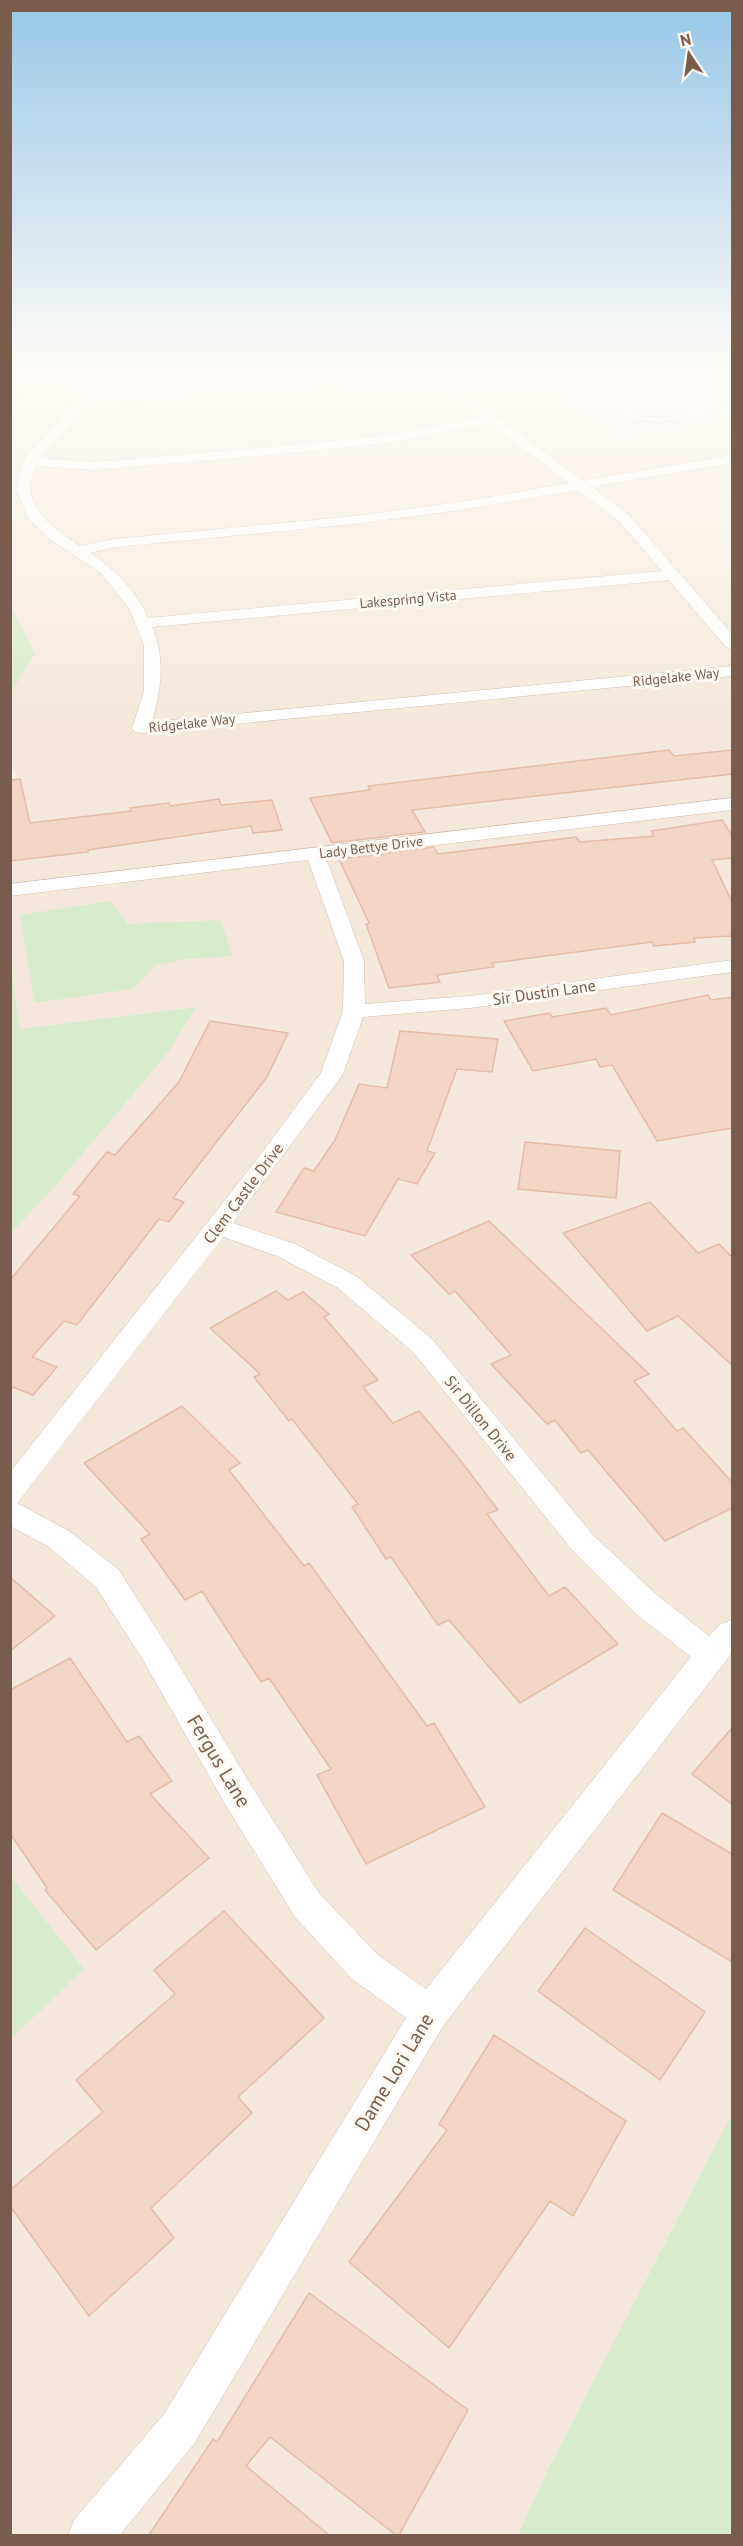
<svg xmlns="http://www.w3.org/2000/svg" width="743" height="2546" font-family="'PT Sans',sans-serif">
  <rect width="100%" height="100%" fill="#fdf6ec"/>
  <path fill="#f5e8da" d="M 96,372 L 524,372 L 618,437 L 732,418 L 732,2113 L 547,2471 L 518,2535 L 11,2535 L 11,1233 L 52,1190 L 168,1053 L 195,1007 L 20,1029 L 10,953 L 10,800 L 22,799 L 11,761 L 10,692 L 35,654 L 14,611 L 11,607 L 11,401 Z"/>
  <path fill="#f3e8fa" d="M 524,372 L 732,372 L 732,418 L 618,437 Z"/>
  <path fill="#d8ecc9" d="M 11,372 L 96,372 L 11,401 Z
    M 11,607 L 14,611 L 35,654 L 11,692 Z
    M 110,901 L 128,924 L 221,920 L 232,956 L 186,959 L 156,965 L 133,989 L 35,1003 L 20,915 Z
    M 10,953 L 20,1029 L 196,1007 L 168,1053 L 52,1190 L 11,1233 Z
    M 11,1877 L 84,1969 L 11,2039 Z
    M 732,2113 L 732,2535 L 518,2535 L 547,2471 Z"/>
  <path fill="#f3d5c3" stroke="#e6bba3" stroke-width="1.5" d="M 669,750 L 674,756 L 732,750 L 732,774 L 412,810 L 425,832 L 332,843 L 310,798 L 370,790 L 368,786 Z
    M 20,779 L 30,823 L 131,811 L 130,808 L 169,803 L 170,806 L 219,799 L 221,805 L 272,800 L 282,830 L 253,833 L 251,826 L 88,850 L 88,852 L 10,861 L 10,780 Z
    M 722,820 L 732,835 L 732,858 L 712,860 L 732,902 L 732,936 L 694,938 L 695,942 L 654,946 L 652,942 L 492,963 L 494,967 L 437,975 L 440,982 L 389,988 L 366,924 L 369,923 L 339,859 L 434,847 L 438,854 L 576,837 L 580,842 L 654,836 L 651,831 Z
    M 708,995 L 711,1000 L 732,997 L 732,1128 L 657,1141 L 612,1065 L 600,1067 L 596,1059 L 533,1071 L 504,1021 L 550,1013 L 552,1017 L 606,1008 L 611,1015 Z
    M 210,1021 L 288,1033 L 267,1077 L 173,1198 L 184,1202 L 169,1222 L 159,1219 L 77,1325 L 64,1321 L 32,1357 L 57,1367 L 33,1395 L 10,1386 L 10,1280 L 80,1196 L 73,1194 L 107,1152 L 115,1155 L 179,1082 Z
    M 400,1031 L 498,1039 L 492,1072 L 457,1069 L 427,1151 L 435,1153 L 417,1184 L 398,1179 L 365,1236 L 276,1212 L 304,1168 L 314,1171 L 335,1140 L 359,1084 L 387,1088 Z
    M 525,1142 L 620,1151 L 616,1198 L 518,1189 Z
    M 650,1202 L 698,1253 L 719,1244 L 732,1257 L 732,1365 L 678,1316 L 647,1331 L 563,1233 Z
    M 489,1221 L 649,1374 L 634,1381 L 677,1431 L 683,1428 L 732,1482 L 732,1508 L 665,1541 L 588,1450 L 581,1453 L 555,1420 L 547,1424 L 491,1364 L 511,1355 L 455,1291 L 449,1294 L 411,1255 Z
    M 276,1291 L 288,1300 L 303,1292 L 329,1314 L 324,1317 L 378,1380 L 363,1387 L 393,1423 L 419,1411 L 461,1461 L 498,1510 L 487,1514 L 549,1596 L 565,1587 L 618,1644 L 520,1703 L 449,1620 L 438,1625 L 391,1557 L 386,1559 L 352,1507 L 358,1504 L 292,1419 L 289,1421 L 254,1377 L 260,1374 L 210,1328 Z
    M 182,1406 L 240,1463 L 229,1470 L 304,1566 L 309,1563 L 427,1726 L 434,1723 L 485,1807 L 366,1864 L 317,1775 L 331,1769 L 269,1678 L 261,1682 L 202,1591 L 185,1600 L 141,1539 L 150,1534 L 84,1463 Z
    M 10,1577 L 55,1616 L 10,1651 Z
    M 70,1658 L 127,1742 L 139,1736 L 172,1781 L 150,1794 L 209,1858 L 96,1950 L 45,1890 L 47,1888 L 10,1833 L 10,1690 Z
    M 732,1728 L 732,1804 L 692,1774 Z
    M 662,1813 L 732,1854 L 732,1962 L 613,1890 Z
    M 224,1911 L 324,2018 L 238,2097 L 252,2113 L 151,2208 L 174,2238 L 89,2316 L 10,2206 L 10,2190 L 103,2112 L 76,2080 L 175,1994 L 154,1970 Z
    M 585,1928 L 705,2012 L 660,2080 L 538,1991 Z
    M 494,2035 L 626,2121 L 573,2216 L 550,2201 L 449,2348 L 349,2262 L 447,2130 L 439,2124 Z
    M 309,2293 L 468,2410 L 399,2535 L 396,2535 L 270,2437 L 246,2466 L 329,2535 L 149,2535 L 213,2439 L 217,2442 Z"/>
  <g fill="none" stroke-linecap="round" stroke-linejoin="round">
    <g stroke="#d1beb0" stroke-width="1">
      <path id="lane" d="M 564,372 L 571,372 L 606,396 L 732,377 L 732,381 L 633,396 L 651,407 L 649,410 L 626,397 L 611,399 L 636,416 L 662,418 L 732,406 L 732,410 L 662,422 L 634,420 L 601,399 Z"/>
    </g>
    <g stroke="#d1beb0" stroke-width="1">
      <path id="street" d="M 363,372 L 392,372 L 386,376 L 299,389 L 90,403 L 40,458 L 94,462 L 270,447 L 381,436 L 482,417 L 424,372 L 437,372 L 583,481 L 732,455 L 732,463 L 592,487 L 629,515 L 732,634 L 732,649 L 726,647 L 669,580 L 152,627 C 166,659 161,689 152,722 L 732,666 L 732,676 L 141,733 L 135,732 L 132,728 L 144,692 L 144,645 L 129,608 L 101,573 L 51,540 L 27,517 L 16,488 L 25,458 L 82,396 L 299,381 ZM 490,424 L 569,483 L 460,502 L 355,516 L 115,539 L 80,546 C 59,533 34,516 30,489 C 30,482 34,472 36,466 L 94,470 L 270,455 L 381,444 ZM 578,490 L 619,521 L 662,571 L 148,618 C 137,591 114,569 90,553 L 115,547 L 355,524 L 460,510 Z
        M 732,798 L 732,810 L 326,858 L 364,961 L 365,1004 L 470,996 L 732,960 L 732,972 L 470,1008 L 363,1017 L 343,1074 L 233,1223 L 295,1244 L 356,1276 L 432,1339 L 593,1535 L 657,1595 L 709,1636 L 721,1624 L 732,1620 L 732,1653 L 443,2026 L 194,2444 L 119,2536 L 68,2536 L 74,2520 L 164,2414 L 406,2018 L 352,1979 L 295,1917 L 225,1804 L 143,1660 L 96,1587 L 49,1547 L 10,1526 L 10,1472 L 255,1162 L 321,1073 L 343,1011 L 344,961 L 308,860 L 10,896 L 10,884 ZM 223,1237 L 277,1256 L 338,1288 L 414,1353 L 573,1551 L 635,1613 L 691,1657 L 426,1989 L 378,1955 L 319,1893 L 249,1782 L 165,1642 L 118,1569 L 69,1531 L 17,1503 Z"/>
    </g>
    <use href="#lane" fill="#fff" fill-rule="evenodd"/>
    <use href="#street" fill="#fff" fill-rule="evenodd"/>
  </g>
  <linearGradient id="sky" x2="0" y2="1"><stop stop-color="#97c7e8"/><stop offset="0.51" stop-color="#fefbf6"/><stop offset="1" stop-color="#fefbf6" stop-opacity="0"/></linearGradient>
  <rect width="743" height="728" fill="url(#sky)"/>
  <g text-anchor="middle" dominant-baseline="central" stroke-width="6" stroke-linejoin="round" paint-order="stroke">
    <g font-size="14" fill="#7a5c4d" stroke="#fffaf3">
      <text transform="translate(408 599) rotate(-5)">Lakespring Vista</text>
      <text transform="translate(676 677) rotate(-6)">Ridgelake Way</text>
      <text transform="translate(192 723) rotate(-6)">Ridgelake Way</text>
      <text transform="translate(371 847) rotate(-7)">Lady Bettye Drive</text>
    </g>
    <g font-size="16" fill="#7a5c4d" stroke="#fffaf3">
      <text transform="translate(544 992) rotate(-8)">Sir Dustin Lane</text>
      <text transform="translate(243 1193) rotate(-53)">Clem Castle Drive</text>
      <text transform="translate(481 1418) rotate(51)">Sir Dillon Drive</text>
    </g>
    <g font-size="20" fill="#7a5c4d" stroke="#fffaf3">
      <text transform="translate(219 1761) rotate(59)">Fergus Lane</text>
      <text transform="translate(394 2072) rotate(-59)">Dame Lori Lane</text>
    </g>
  </g>
  <rect width="743" height="2546" fill="none" stroke="#7a5c4d" stroke-width="24"/>
  <g transform="translate(689 54) rotate(347)" stroke="#fffaf3" stroke-width="4.5" paint-order="stroke">
  <path d="M0-4.5L10 22L0 15L-10 22Z" fill="#7a5c4d"/>
  <text y="-9" font-size="16" font-weight="bold" text-anchor="middle" fill="#7a5c4d">N</text>
  </g>
</svg>
